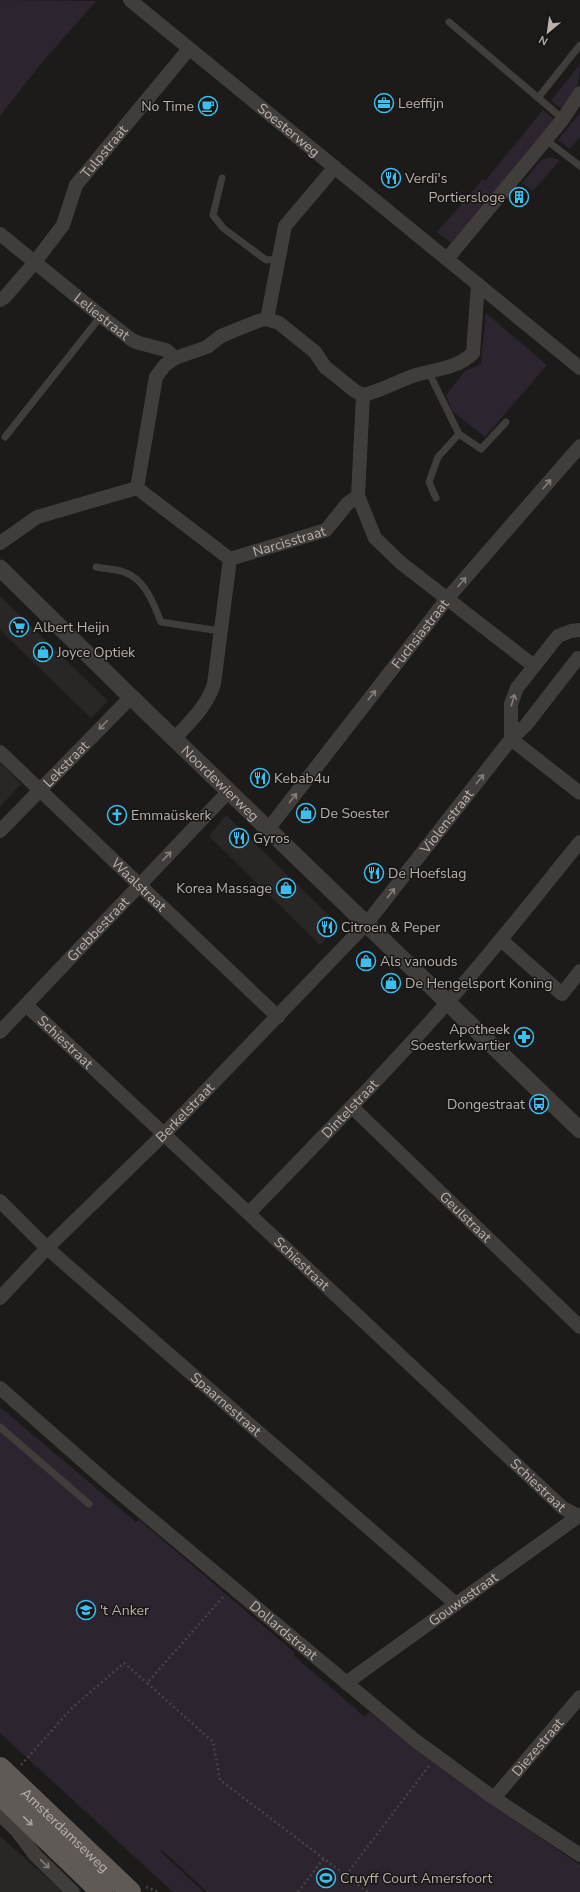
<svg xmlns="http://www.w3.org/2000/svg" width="580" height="1892" font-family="'Nunito Sans',sans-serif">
  <rect width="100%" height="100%" fill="#1c1b19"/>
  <path fill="#292725" d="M 0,596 L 108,701 L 91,718 L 0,630 Z
    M 0,762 L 21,784 L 0,807 Z
    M 226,815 L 339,925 L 320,945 L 209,836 Z
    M 0,1836 L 63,1892 L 0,1892 Z"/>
  <path fill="#2c252f" d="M 0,0 L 96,1 L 39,66 L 0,116 Z
    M 580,64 C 580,84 575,94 562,109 L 551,101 Z
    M 543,110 L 554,119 L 451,243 L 437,232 L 483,179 L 485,181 Z
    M 580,113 L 580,137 L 570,149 L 558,140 Z
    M 550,157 L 560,160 L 533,191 L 522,183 L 541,160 Z
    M 486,313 L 547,365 L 485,437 L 452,411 L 446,395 L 465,371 L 481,364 Z
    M 0,1407 L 136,1522 L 139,1520 L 144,1524 L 295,1653 L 293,1655 L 365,1717 L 369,1712 L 497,1808 L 580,1865 L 580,1892 L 207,1892 L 161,1849 L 161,1852 L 204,1892 L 173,1892 L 0,1733 Z"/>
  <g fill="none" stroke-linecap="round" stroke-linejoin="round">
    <path stroke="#484340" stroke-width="2.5" stroke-dasharray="2 3" stroke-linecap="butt" d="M 223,1597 L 147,1683 L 213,1742 L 220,1780 L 368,1892
      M 21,1765 L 72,1708 L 124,1663 L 147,1683
      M 346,1875 L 429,1766
      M 146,1887 L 159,1892
      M 298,1892 L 324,1858"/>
    <path stroke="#413d3a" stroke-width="7" d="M 449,22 L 563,119
      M 538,98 L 580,45
      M 546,140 L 580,166
      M 222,178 L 213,215 L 223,228 L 266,260 L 279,259
      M 429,373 L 459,434 L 438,457 L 429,482 L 436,498
      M 459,434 L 481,449 L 506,422
      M 5,437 L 101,316
      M 96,567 C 105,569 116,569 124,572 C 146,580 153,603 161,622 L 220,631
      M 0,1427 L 89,1504"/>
    <g stroke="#413d3a" stroke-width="14">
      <path id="s1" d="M 130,0 L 580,368"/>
      <path id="s2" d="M 0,234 L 101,316 L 132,340 L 139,343 L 166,350 L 175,358"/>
      <path d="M 447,259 L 563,119 L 580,93"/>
      <path id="s3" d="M 0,300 L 5,297 L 35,262 L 63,225 L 76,185 L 189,49"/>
      <path d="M 267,319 L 285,226 L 335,167"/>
      <path d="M 137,488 L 156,377 L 165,365 L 175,358 L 207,347 L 221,336 L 258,321 L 267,319 L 279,323 L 315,352 L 325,367 L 355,391 L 363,395"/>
      <path d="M 137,488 L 230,559"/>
      <path d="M 358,496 L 375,538 L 401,563 L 534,666"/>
      <path d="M 0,543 L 37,517 L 137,488"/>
      <path id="s4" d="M 175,738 C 191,721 207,706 214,684 L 230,559 L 326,530 L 347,504 L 358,496 L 363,395 C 380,391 394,383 410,377 C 431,369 456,370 473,353 L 478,284"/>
      <path d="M 511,739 L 511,704 L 517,688 L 558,636 L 571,631 L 580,630"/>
      <path d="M 511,739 L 580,793"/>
      <path id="s5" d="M 0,752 L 278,1017"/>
      <path id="s6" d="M 269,828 L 446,600 L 580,446"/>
      <path id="s7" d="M 0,831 L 131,697"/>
      <path d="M 501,940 L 562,994 L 580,971"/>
      <path id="s8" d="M 26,1005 L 563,1508 L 580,1517"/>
      <path id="s9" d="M 0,1032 L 229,791"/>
      <path id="s10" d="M 352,1107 L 580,1327"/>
      <path id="s11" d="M 0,1201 L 47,1248 L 456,1604"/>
      <path id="s12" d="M 249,1213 C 316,1144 383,1075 447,1003 C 493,951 536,896 580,842"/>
      <path id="s13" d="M 0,1298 L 47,1248 L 163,1135 L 367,923 L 511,739 L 526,725 L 578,658"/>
      <path id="s14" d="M 0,1388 L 108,1483 L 416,1741 L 494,1798 L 580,1855"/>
      <path id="s15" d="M 346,1683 L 580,1515"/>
      <path id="s16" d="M 494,1798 L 580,1697"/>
      <path d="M 0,1814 L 18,1832 L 35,1855 L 73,1892"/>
    </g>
    <path stroke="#413d3a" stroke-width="17" id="s17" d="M 0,568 L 131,697 L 580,1130"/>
    <g stroke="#605a56" stroke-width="22">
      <path id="s18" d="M 0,1768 L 130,1892"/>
      <path d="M 0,1794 L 102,1892"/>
    </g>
  </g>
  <defs><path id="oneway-shaft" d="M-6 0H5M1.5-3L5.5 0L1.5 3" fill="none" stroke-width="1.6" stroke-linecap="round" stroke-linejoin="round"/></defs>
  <g stroke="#847d79">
    <use href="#oneway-shaft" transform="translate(547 484) rotate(-49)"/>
    <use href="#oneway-shaft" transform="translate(462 582) rotate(-49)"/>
    <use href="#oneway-shaft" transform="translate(372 695) rotate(-52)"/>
    <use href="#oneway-shaft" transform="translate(513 700) rotate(-74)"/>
    <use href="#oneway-shaft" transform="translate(103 725) rotate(134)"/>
    <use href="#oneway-shaft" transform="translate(480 779) rotate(-52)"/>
    <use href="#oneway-shaft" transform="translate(293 798) rotate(-52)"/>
    <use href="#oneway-shaft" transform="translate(167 856) rotate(-46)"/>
    <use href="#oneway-shaft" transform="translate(391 893) rotate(-52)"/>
    <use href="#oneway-shaft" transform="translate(45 1864) rotate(44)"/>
  </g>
  <use stroke="#a9a09b" href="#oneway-shaft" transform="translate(28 1821) rotate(44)"/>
  <defs>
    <g id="office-ring" transform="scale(1)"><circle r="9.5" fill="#171614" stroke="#3cbef1" stroke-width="1.5"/><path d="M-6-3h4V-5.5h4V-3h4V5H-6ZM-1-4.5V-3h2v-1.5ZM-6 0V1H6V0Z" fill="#3cbef1"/></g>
    <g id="cafe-ring" transform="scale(1)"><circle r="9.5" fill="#171614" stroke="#3cbef1" stroke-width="1.5"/><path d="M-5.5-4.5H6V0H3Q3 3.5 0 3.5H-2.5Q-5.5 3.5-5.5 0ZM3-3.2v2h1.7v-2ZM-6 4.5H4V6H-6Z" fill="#3cbef1"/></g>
    <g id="restaurant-ring" transform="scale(1)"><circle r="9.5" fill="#171614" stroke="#3cbef1" stroke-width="1.5"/><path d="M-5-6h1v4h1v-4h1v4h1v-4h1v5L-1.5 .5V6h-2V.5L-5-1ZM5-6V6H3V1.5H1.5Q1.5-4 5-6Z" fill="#3cbef1"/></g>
    <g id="building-ring" transform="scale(1)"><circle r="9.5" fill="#171614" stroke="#3cbef1" stroke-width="1.5"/><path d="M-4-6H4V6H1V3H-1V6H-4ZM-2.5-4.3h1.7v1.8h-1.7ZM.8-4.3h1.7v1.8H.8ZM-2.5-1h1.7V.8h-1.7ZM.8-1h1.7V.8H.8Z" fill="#3cbef1"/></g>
    <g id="supermarket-ring" transform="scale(1)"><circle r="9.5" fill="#171614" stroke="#3cbef1" stroke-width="1.5"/><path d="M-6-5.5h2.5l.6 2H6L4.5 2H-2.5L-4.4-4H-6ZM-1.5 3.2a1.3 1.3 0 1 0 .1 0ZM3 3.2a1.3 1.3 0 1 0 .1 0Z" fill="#3cbef1"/></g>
    <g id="shop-ring" transform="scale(1)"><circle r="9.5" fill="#171614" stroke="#3cbef1" stroke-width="1.5"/><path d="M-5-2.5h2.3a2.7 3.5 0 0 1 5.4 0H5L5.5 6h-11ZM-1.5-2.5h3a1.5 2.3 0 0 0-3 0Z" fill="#3cbef1"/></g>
    <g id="church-ring" transform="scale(1)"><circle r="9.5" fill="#171614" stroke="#3cbef1" stroke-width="1.5"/><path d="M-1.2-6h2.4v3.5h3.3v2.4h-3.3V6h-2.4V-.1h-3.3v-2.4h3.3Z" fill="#3cbef1"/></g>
    <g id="pharmacy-ring" transform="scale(1)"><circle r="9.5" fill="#171614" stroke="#3cbef1" stroke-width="1.5"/><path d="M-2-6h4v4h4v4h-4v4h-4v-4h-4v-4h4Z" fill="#3cbef1"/></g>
    <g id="bus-ring" transform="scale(1)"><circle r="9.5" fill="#171614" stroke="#3cbef1" stroke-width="1.5"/><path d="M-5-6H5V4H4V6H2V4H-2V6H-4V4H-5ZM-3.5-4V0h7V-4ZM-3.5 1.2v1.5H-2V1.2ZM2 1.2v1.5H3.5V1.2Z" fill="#3cbef1"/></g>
    <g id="school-ring" transform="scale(1)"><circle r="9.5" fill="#171614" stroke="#3cbef1" stroke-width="1.5"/><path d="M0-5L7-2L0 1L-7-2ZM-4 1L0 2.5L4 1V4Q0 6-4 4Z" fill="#3cbef1"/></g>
    <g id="stadium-ring" transform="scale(1)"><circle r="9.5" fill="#171614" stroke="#3cbef1" stroke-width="1.5"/><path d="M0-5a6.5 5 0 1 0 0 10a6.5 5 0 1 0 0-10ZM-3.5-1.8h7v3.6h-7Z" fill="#3cbef1"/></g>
  </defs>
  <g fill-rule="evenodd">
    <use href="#office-ring" x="384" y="103"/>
    <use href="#cafe-ring" x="208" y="106"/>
    <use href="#restaurant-ring" x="391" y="178"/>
    <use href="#building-ring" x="519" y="197"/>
    <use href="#supermarket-ring" x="19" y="627"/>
    <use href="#shop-ring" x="43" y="652"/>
    <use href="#restaurant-ring" x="260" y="778"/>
    <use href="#shop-ring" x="306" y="813"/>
    <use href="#church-ring" x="117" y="815"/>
    <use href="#restaurant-ring" x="239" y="838"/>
    <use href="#restaurant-ring" x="374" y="873"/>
    <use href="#shop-ring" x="286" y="888"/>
    <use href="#restaurant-ring" x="327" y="927"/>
    <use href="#shop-ring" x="366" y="961"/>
    <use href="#shop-ring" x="391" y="983"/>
    <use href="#pharmacy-ring" x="524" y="1037"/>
    <use href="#bus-ring" x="539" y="1104"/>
    <use href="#school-ring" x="86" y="1610"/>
    <use href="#stadium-ring" x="326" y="1878"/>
  </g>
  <g text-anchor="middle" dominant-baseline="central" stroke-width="3" stroke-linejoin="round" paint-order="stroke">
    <g font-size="14" fill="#bbb1ac" stroke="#171614" text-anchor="start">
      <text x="398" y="103">Leeffijn</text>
      <text x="194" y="106" text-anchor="end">No Time</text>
      <text x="405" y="178">Verdi's</text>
      <text x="505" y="197" text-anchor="end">Portiersloge</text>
      <text x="33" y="627">Albert Heijn</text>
      <text x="57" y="652">Joyce Optiek</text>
      <text x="274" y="778">Kebab4u</text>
      <text x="320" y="813">De Soester</text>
      <text x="131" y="815">Emmaüskerk</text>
      <text x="253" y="838">Gyros</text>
      <text x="388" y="873">De Hoefslag</text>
      <text x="272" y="888" text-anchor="end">Korea Massage</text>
      <text x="341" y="927">Citroen &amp; Peper</text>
      <text x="380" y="961">Als vanouds</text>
      <text x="405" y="983">De Hengelsport Koning</text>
      <text x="510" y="1029" text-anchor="end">Apotheek<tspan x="510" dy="16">Soesterkwartier</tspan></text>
      <text x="525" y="1104" text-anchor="end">Dongestraat</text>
      <text x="100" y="1610">'t Anker</text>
      <text x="340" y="1878">Cruyff Court Amersfoort</text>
    </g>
    <g font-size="14" fill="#bbb1ac" stroke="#171614">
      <text stroke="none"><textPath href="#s1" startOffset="205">Soesterweg</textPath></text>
      <text stroke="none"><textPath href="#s3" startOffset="184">Tulpstraat</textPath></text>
      <text stroke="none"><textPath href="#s2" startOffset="131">Leliestraat</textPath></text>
      <text stroke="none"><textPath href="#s4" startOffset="255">Narcisstraat</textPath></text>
      <text stroke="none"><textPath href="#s6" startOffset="246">Fuchsiastraat</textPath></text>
      <text stroke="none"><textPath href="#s7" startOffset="94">Lekstraat</textPath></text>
      <text stroke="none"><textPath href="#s17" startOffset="308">Noordewierweg</textPath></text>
      <text stroke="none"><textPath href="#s13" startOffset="654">Violenstraat</textPath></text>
      <text stroke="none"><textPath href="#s5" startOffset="192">Waalstraat</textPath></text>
      <text stroke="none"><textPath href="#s9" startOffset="142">Grebbestraat</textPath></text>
      <text stroke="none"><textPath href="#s8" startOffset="54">Schiestraat</textPath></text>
      <text stroke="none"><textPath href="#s12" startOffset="145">Dintelstraat</textPath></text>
      <text stroke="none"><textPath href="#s13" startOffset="262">Berkelstraat</textPath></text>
      <text stroke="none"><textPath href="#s10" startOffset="158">Geulstraat</textPath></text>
      <text stroke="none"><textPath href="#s8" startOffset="378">Schiestraat</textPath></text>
      <text stroke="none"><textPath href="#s11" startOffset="304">Spaarnestraat</textPath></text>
      <text stroke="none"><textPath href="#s8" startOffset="702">Schiestraat</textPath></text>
      <text stroke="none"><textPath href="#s15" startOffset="144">Gouwestraat</textPath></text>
      <text stroke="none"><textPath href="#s14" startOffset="373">Dollardstraat</textPath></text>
      <text stroke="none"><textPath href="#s16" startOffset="67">Diezestraat</textPath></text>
      <text stroke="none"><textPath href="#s18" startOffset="90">Amsterdamseweg</textPath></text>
    </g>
  </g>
  <g transform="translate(548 32) rotate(209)" stroke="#171614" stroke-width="3" paint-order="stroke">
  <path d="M0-3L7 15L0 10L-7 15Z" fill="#bbb1ac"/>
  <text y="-6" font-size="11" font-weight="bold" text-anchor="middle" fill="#bbb1ac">N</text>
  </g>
</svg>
